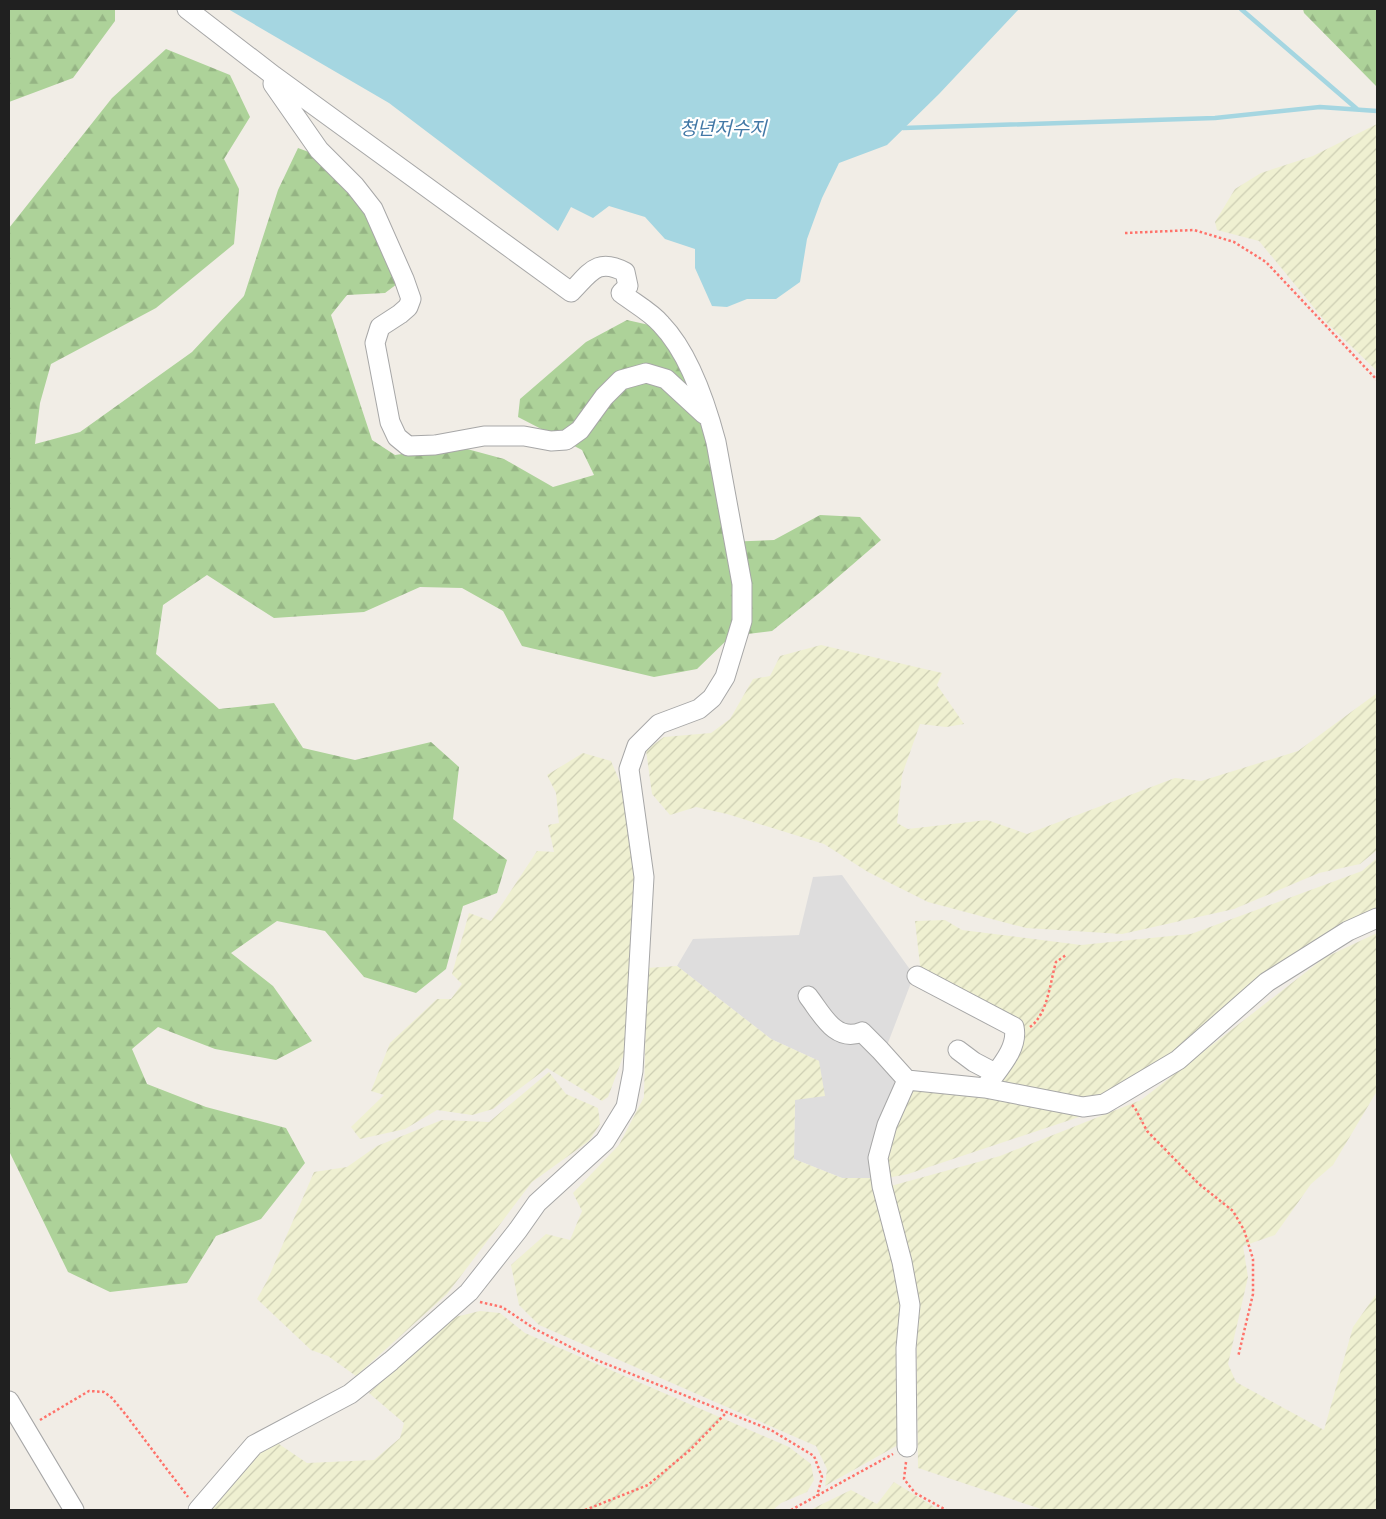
<svg xmlns="http://www.w3.org/2000/svg" width="1386" height="1519" font-family="'IBM Plex Sans','Noto Sans KR',sans-serif">
  <defs>
    <pattern id="farmland-furrows" width="10" height="10" patternUnits="userSpaceOnUse" patternTransform="scale(1.25)"><rect width="10" height="10" fill="#eff0d1"/><path d="M-1 1l2-2M0 10L10 0M9 11l2-2" fill="none" stroke="#cdceb3"/></pattern>
    <pattern id="forest-firs" width="22" height="20" patternUnits="userSpaceOnUse" patternTransform="scale(1.25)"><rect width="22" height="20" fill="#add299"/><path d="M5 1l3.5 6h-7zM16 11l3.5 6h-7z" fill="#95b484"/></pattern>
  </defs>
  <rect width="100%" height="100%" fill="#f1ede6"/>
  <path fill="#dedddd" d="M 842,875 L 914,975 L 886,1048 L 917,1075 L 887,1178 L 842,1178 L 794,1159 L 795,1100 L 819,1061 L 771,1039 L 677,966 L 693,939 L 799,935 L 813,877 Z"/>
  <path fill="url(#farmland-furrows)" d="M 1377,124 L 1377,371 L 1325,321 L 1259,241 L 1217,230 L 1215,222 L 1235,189 L 1261,173 L 1313,156 Z
    M 821,645 L 942,673 L 937,685 L 964,724 L 946,727 L 920,724 L 902,775 L 897,823 L 908,829 L 987,820 L 1027,834 L 1175,778 L 1201,781 L 1298,751 L 1377,693 L 1377,850 L 1360,864 L 1319,873 L 1234,909 L 1122,934 L 1026,928 L 928,902 L 868,872 L 824,844 L 727,814 L 696,807 L 670,815 L 652,794 L 646,750 L 664,737 L 711,733 L 730,719 L 753,679 L 770,676 L 780,656 Z
    M 583,753 L 611,761 L 629,803 L 638,891 L 630,1038 L 608,1097 L 602,1101 L 547,1068 L 493,1109 L 472,1115 L 437,1110 L 405,1129 L 360,1139 L 351,1127 L 384,1095 L 371,1091 L 390,1043 L 437,999 L 451,999 L 462,984 L 452,974 L 469,913 L 491,921 L 537,851 L 554,852 L 548,825 L 559,823 L 556,793 L 547,775 Z
    M 1377,858 L 1377,913 L 1177,1054 L 1085,1115 L 908,1174 L 887,1178 L 885,1155 L 912,1087 L 992,1095 L 1025,1036 L 1019,1023 L 921,974 L 915,921 L 945,920 L 962,930 L 1081,945 L 1191,934 L 1362,871 Z
    M 1377,933 L 1377,1091 L 1333,1165 L 1311,1184 L 1275,1235 L 1243,1246 L 1248,1277 L 1228,1364 L 1236,1382 L 1324,1430 L 1353,1327 L 1377,1293 L 1377,1510 L 1044,1510 L 918,1468 L 916,1302 L 887,1187 L 1000,1156 L 1141,1100 L 1324,958 Z
    M 677,966 L 771,1039 L 819,1061 L 825,1096 L 795,1100 L 794,1159 L 842,1178 L 874,1178 L 904,1301 L 898,1445 L 825,1486 L 827,1469 L 816,1446 L 539,1325 L 519,1305 L 511,1265 L 546,1234 L 570,1240 L 582,1211 L 573,1193 L 619,1145 L 644,1097 L 647,968 Z
    M 549,1072 L 566,1094 L 598,1108 L 600,1124 L 589,1141 L 532,1182 L 447,1294 L 356,1376 L 328,1356 L 311,1350 L 257,1299 L 267,1281 L 314,1172 L 347,1167 L 377,1146 L 442,1120 L 489,1122 Z
    M 480,1311 L 500,1313 L 525,1333 L 789,1447 L 811,1464 L 814,1480 L 807,1492 L 781,1503 L 773,1510 L 211,1510 L 257,1455 L 276,1442 L 307,1463 L 374,1460 L 400,1438 L 404,1423 L 369,1393 L 455,1317 Z
    M 894,1482 L 939,1510 L 810,1510 L 851,1490 L 877,1504 Z"/>
  <path fill="url(#forest-firs)" d="M 9,9 L 115,9 L 115,21 L 73,78 L 9,102 Z
    M 1303,9 L 1377,9 L 1377,87 L 1304,13 Z
    M 166,49 L 230,75 L 250,117 L 224,159 L 239,189 L 234,244 L 156,308 L 51,364 L 40,403 L 35,444 L 80,432 L 192,352 L 244,296 L 278,190 L 298,148 L 317,155 L 367,215 L 397,284 L 385,293 L 347,295 L 331,315 L 372,440 L 395,455 L 456,446 L 504,459 L 553,487 L 594,475 L 582,450 L 518,417 L 520,399 L 586,342 L 627,320 L 658,327 L 682,359 L 708,430 L 723,504 L 724,542 L 774,540 L 820,515 L 860,517 L 881,540 L 823,590 L 772,631 L 731,636 L 697,669 L 654,677 L 522,646 L 503,611 L 462,588 L 420,587 L 364,612 L 274,618 L 207,575 L 163,605 L 156,654 L 219,709 L 274,703 L 303,748 L 355,760 L 431,742 L 459,767 L 453,819 L 507,860 L 497,893 L 463,906 L 446,969 L 416,993 L 364,977 L 325,931 L 277,921 L 231,953 L 273,986 L 312,1041 L 276,1060 L 215,1049 L 158,1027 L 132,1049 L 147,1084 L 206,1107 L 286,1128 L 305,1163 L 261,1219 L 216,1236 L 187,1283 L 110,1292 L 68,1272 L 9,1151 L 9,228 L 112,98 Z"/>
  <path fill="#a5d6e1" d="M 228,9 L 1019,9 L 939,94 L 887,145 L 839,163 L 822,198 L 807,239 L 800,282 L 776,299 L 747,299 L 727,307 L 712,306 L 695,268 L 695,249 L 665,239 L 645,217 L 609,206 L 593,218 L 571,207 L 558,231 L 389,103 Z"/>
  <g fill="none" stroke-linecap="round" stroke-linejoin="round">
    <path stroke="#a5d6e1" stroke-width="4.5" d="M 1241,9 L 1357,109
      M 903,128 L 1215,118 L 1320,107 L 1377,111"/>
    <g stroke="#a7a7a7" stroke-width="21">
      <path id="minor" d="M 187,9 L 274,76 L 571,292 C 590,273 597,257 625,272 L 628,286 L 621,293 C 634,303 651,312 661,324 C 689,353 706,404 716,442 L 742,584 L 742,621 L 725,677 L 712,698 L 699,709 L 659,724 L 637,746 L 629,769 L 644,877 L 633,1071 L 626,1107 L 605,1141 L 537,1203 L 518,1230 L 469,1292 L 391,1361 L 350,1394 L 254,1445 L 198,1510
        M 274,76 L 273,84 L 319,150 L 355,186 L 373,209 L 404,279 L 411,299 L 408,307 L 400,314 L 380,327 L 375,343 L 390,422 L 397,437 L 408,446 L 435,445 L 484,436 L 524,436 L 551,441 L 566,440 L 580,430 L 604,397 L 621,380 L 646,373 L 666,379 L 704,414
        M 917,976 L 1014,1027 C 1019,1049 997,1070 985,1088
        M 808,996 C 822,1014 835,1043 862,1032 L 880,1050 L 907,1080 L 985,1088 L 1083,1107 L 1104,1104 L 1178,1060 L 1267,982 L 1348,931 L 1377,918
        M 958,1050 L 974,1062 L 995,1073
        M 907,1080 L 887,1125 L 878,1158 L 882,1186 L 902,1262 L 910,1305 L 906,1348 L 907,1447
        M 9,1401 L 74,1510"/>
    </g>
    <path stroke="#ff726a" stroke-width="2.5" stroke-dasharray="2.5 2.5" stroke-linecap="butt" d="M 1125,233 L 1194,230 L 1234,242 L 1266,262 L 1377,380
      M 1030,1027 C 1048,1014 1050,982 1056,962 L 1066,955
      M 1132,1105 L 1135,1108 L 1147,1131 L 1199,1184 L 1233,1211 L 1244,1230 L 1253,1259 L 1253,1294 L 1238,1357
      M 480,1302 L 502,1307 L 535,1329 L 594,1359 L 771,1430 L 814,1456 L 822,1477 L 817,1496
      M 40,1420 L 89,1391 L 104,1392 L 112,1398 L 126,1415 L 188,1497
      M 906,1462 L 904,1479 L 915,1493 L 946,1510
      M 585,1510 L 648,1485 L 690,1450 L 727,1412
      M 791,1510 L 893,1454"/>
    <use href="#minor" stroke="#fff" stroke-width="19"/>
  </g>
  <g text-anchor="middle" dominant-baseline="central" stroke-width="4.5" stroke-linejoin="round" paint-order="stroke">
    <g font-size="19" font-style="italic" fill="#4278a6" stroke="#fff">
      <text x="723" y="128">청년저수지</text>
    </g>
  </g>
  <rect width="1386" height="1519" fill="none" stroke="#202020" stroke-width="20"/>
</svg>
